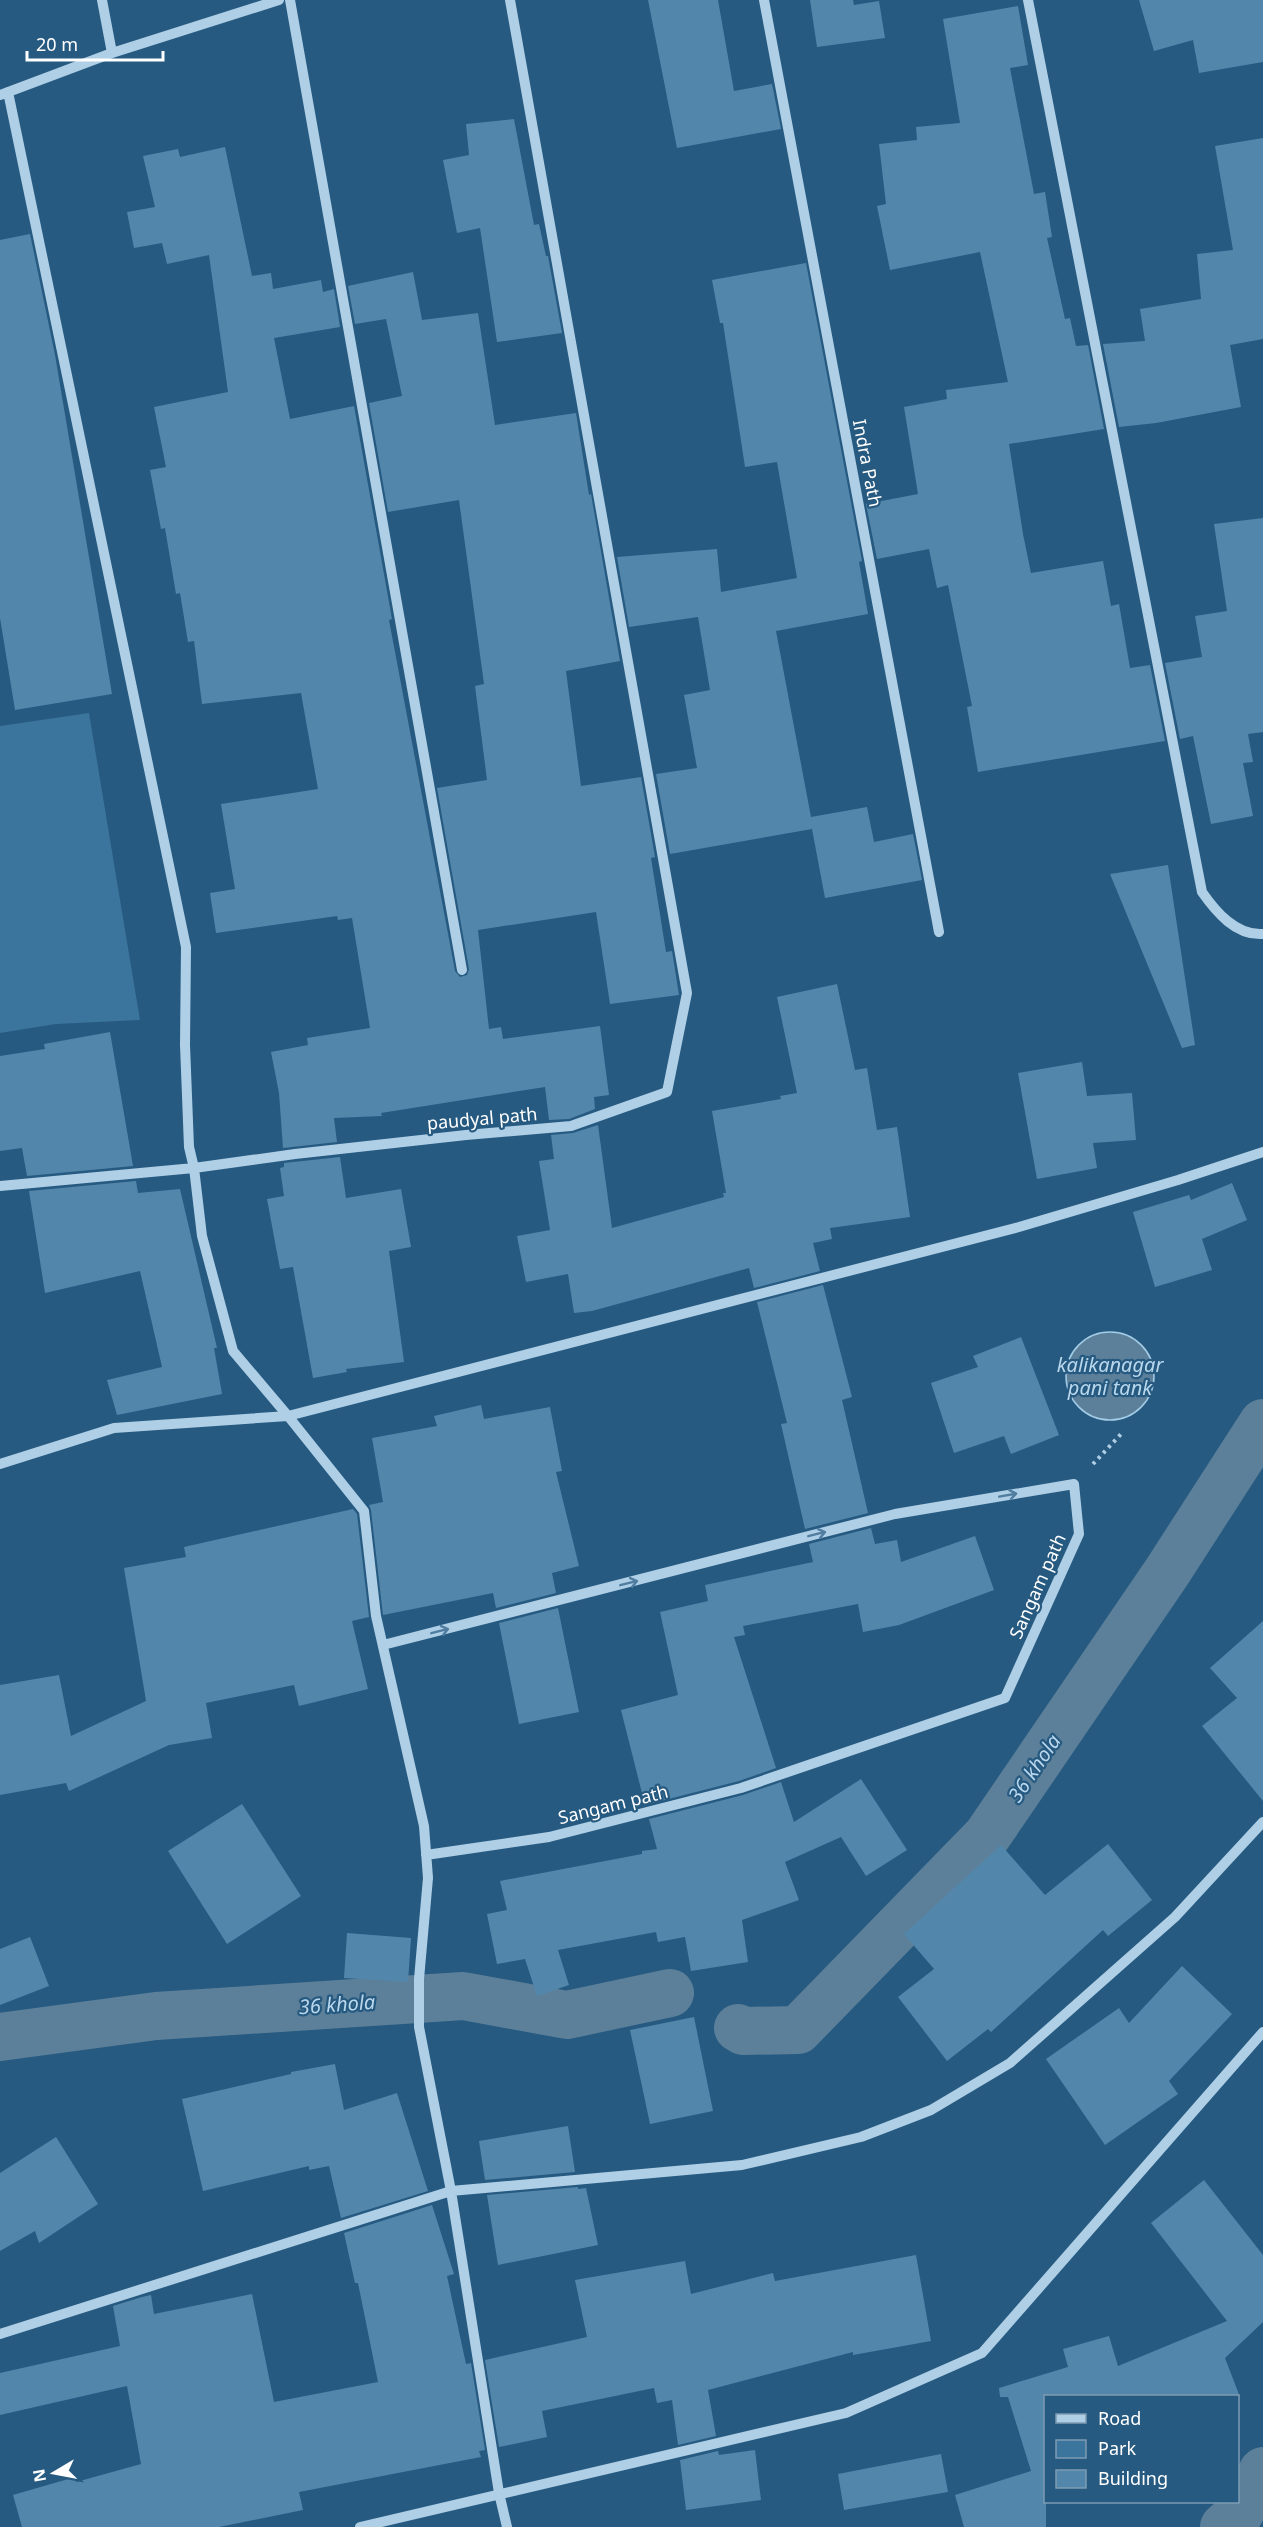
<svg xmlns="http://www.w3.org/2000/svg" width="1263" height="2527" font-family="'Noto Sans',sans-serif">
  <rect width="100%" height="100%" fill="#275a80"/>
  <path fill="#3b749d" d="M 89,713 L 140,1020 L 56,1024 L 0,1033 L 0,726 Z"/>
  <path fill="#5c809a" stroke="#a2cbe6" stroke-width="1.5" d="M1066 1376a44 44 0 1 1 88 0a44 44 0 1 1-88 0Z"/>
  <g fill="none" stroke-linecap="round" stroke-linejoin="round">
    <path stroke="#5c809a" stroke-width="48" d="M 738,2028 L 743,2031 L 798,2030 L 987,1836 L 1167,1572 L 1263,1423
      M 0,2037 L 156,2016 L 463,1996 L 567,2015 L 670,1993
      M 1224,2527 L 1239,2514 L 1263,2471"/>
  </g>
  <path fill="#5386ab" d="M 648,0 L 718,0 L 734,91 L 772,84 L 781,129 L 677,148 Z
    M 810,0 L 853,0 L 854,5 L 879,1 L 885,38 L 817,47 Z
    M 1139,0 L 1263,0 L 1263,62 L 1199,73 L 1193,40 L 1154,51 Z
    M 1018,6 L 1028,65 L 1010,68 L 1034,194 L 1045,192 L 1052,237 L 1047,238 L 1065,319 L 1070,318 L 1076,346 L 1088,345 L 1104,429 L 1009,444 L 1023,534 L 1031,573 L 1103,561 L 1111,606 L 1119,604 L 1130,668 L 1150,665 L 1165,741 L 978,772 L 967,707 L 972,706 L 948,585 L 937,588 L 929,549 L 877,559 L 866,504 L 918,494 L 904,407 L 947,399 L 946,390 L 1008,382 L 980,252 L 890,270 L 877,206 L 886,204 L 879,144 L 917,140 L 916,127 L 960,123 L 943,19 Z
    M 514,119 L 534,225 L 539,224 L 546,256 L 548,256 L 562,333 L 497,342 L 480,228 L 457,233 L 443,160 L 469,155 L 466,124 Z
    M 1263,138 L 1263,339 L 1230,345 L 1241,407 L 1156,423 L 1119,427 L 1103,344 L 1145,341 L 1140,309 L 1201,299 L 1197,254 L 1233,250 L 1215,146 Z
    M 225,147 L 252,276 L 271,273 L 273,289 L 321,280 L 323,292 L 334,289 L 340,327 L 274,338 L 290,419 L 354,406 L 392,619 L 389,620 L 455,971 L 460,977 L 467,975 L 469,969 L 437,788 L 487,780 L 475,686 L 484,684 L 459,500 L 388,512 L 369,403 L 402,396 L 386,319 L 355,324 L 348,286 L 413,272 L 422,320 L 478,313 L 495,425 L 576,413 L 589,495 L 591,494 L 620,661 L 566,671 L 581,786 L 641,777 L 655,857 L 651,858 L 666,952 L 672,951 L 679,995 L 610,1004 L 596,912 L 478,930 L 489,1029 L 501,1027 L 503,1039 L 600,1026 L 609,1095 L 594,1097 L 595,1109 L 569,1119 L 549,1120 L 545,1087 L 381,1113 L 382,1116 L 334,1118 L 337,1142 L 283,1148 L 279,1093 L 271,1052 L 308,1045 L 307,1038 L 370,1028 L 352,918 L 338,920 L 337,916 L 216,933 L 210,893 L 235,889 L 221,804 L 318,789 L 301,693 L 202,704 L 194,641 L 188,642 L 180,593 L 176,594 L 165,528 L 161,529 L 150,470 L 166,467 L 154,407 L 228,392 L 209,255 L 167,264 L 162,243 L 134,248 L 127,212 L 155,207 L 143,156 L 178,149 L 180,157 Z
    M 30,234 L 55,355 L 112,694 L 15,710 L 0,618 L 0,240 Z
    M 806,263 L 862,561 L 859,562 L 868,614 L 776,631 L 811,817 L 867,807 L 874,842 L 913,834 L 922,880 L 825,898 L 812,829 L 670,854 L 656,774 L 697,768 L 684,695 L 710,690 L 698,617 L 629,627 L 617,557 L 717,549 L 721,592 L 797,578 L 777,462 L 745,467 L 723,323 L 720,323 L 712,280 Z
    M 1263,518 L 1263,732 L 1248,734 L 1253,762 L 1243,763 L 1253,816 L 1211,824 L 1193,736 L 1180,739 L 1165,663 L 1202,657 L 1195,616 L 1227,611 L 1214,524 Z
    M 1168,865 L 1195,1045 L 1182,1048 L 1110,874 Z
    M 837,984 L 855,1070 L 867,1068 L 877,1130 L 897,1127 L 910,1217 L 830,1228 L 832,1239 L 813,1243 L 820,1271 L 754,1288 L 749,1268 L 592,1311 L 574,1313 L 568,1274 L 526,1282 L 517,1236 L 550,1230 L 539,1161 L 554,1159 L 551,1135 L 573,1133 L 598,1125 L 612,1228 L 724,1197 L 723,1193 L 726,1193 L 712,1111 L 781,1099 L 780,1096 L 797,1093 L 777,997 Z
    M 110,1032 L 133,1166 L 27,1176 L 22,1148 L 0,1151 L 0,1056 L 45,1049 L 44,1044 Z
    M 1082,1062 L 1087,1096 L 1132,1093 L 1136,1140 L 1093,1143 L 1097,1168 L 1037,1179 L 1018,1073 Z
    M 340,1157 L 346,1198 L 401,1189 L 411,1247 L 389,1251 L 404,1362 L 346,1369 L 347,1372 L 313,1378 L 293,1267 L 280,1269 L 267,1199 L 284,1196 L 280,1168 L 284,1167 L 284,1163 Z
    M 136,1181 L 138,1193 L 180,1189 L 217,1348 L 214,1348 L 222,1394 L 117,1415 L 107,1380 L 162,1367 L 140,1271 L 45,1293 L 29,1191 Z
    M 1232,1183 L 1247,1220 L 1202,1239 L 1212,1270 L 1155,1287 L 1133,1212 L 1189,1195 L 1191,1200 Z
    M 823,1285 L 852,1397 L 842,1400 L 868,1513 L 805,1529 L 781,1424 L 787,1423 L 757,1302 Z
    M 1021,1337 L 1059,1435 L 1011,1454 L 1004,1436 L 954,1453 L 931,1383 L 978,1367 L 973,1356 Z
    M 481,1405 L 484,1419 L 550,1407 L 562,1471 L 556,1472 L 579,1566 L 552,1573 L 556,1593 L 496,1608 L 493,1593 L 383,1615 L 371,1510 L 369,1505 L 383,1502 L 372,1438 L 437,1426 L 434,1416 Z
    M 353,1509 L 357,1514 L 369,1617 L 352,1621 L 368,1689 L 299,1706 L 294,1685 L 206,1703 L 212,1738 L 169,1745 L 69,1791 L 66,1783 L 0,1795 L 0,1685 L 59,1675 L 71,1736 L 146,1701 L 124,1568 L 186,1557 L 184,1547 Z
    M 871,1528 L 875,1544 L 897,1540 L 901,1562 L 975,1536 L 994,1590 L 899,1625 L 863,1632 L 858,1604 L 743,1626 L 745,1635 L 734,1637 L 776,1768 L 739,1781 L 645,1805 L 621,1710 L 678,1695 L 660,1612 L 708,1601 L 705,1585 L 813,1562 L 809,1544 Z
    M 558,1608 L 579,1712 L 519,1724 L 499,1623 Z
    M 1263,1621 L 1263,1801 L 1202,1726 L 1237,1698 L 1210,1668 Z
    M 861,1779 L 907,1850 L 866,1876 L 841,1837 L 785,1862 L 799,1900 L 742,1920 L 748,1962 L 691,1971 L 685,1937 L 658,1942 L 656,1932 L 558,1950 L 569,1985 L 537,1996 L 525,1959 L 497,1964 L 487,1914 L 507,1910 L 500,1881 L 642,1854 L 642,1851 L 657,1849 L 649,1819 L 743,1795 L 781,1782 L 794,1822 Z
    M 242,1804 L 301,1896 L 227,1944 L 168,1851 Z
    M 1108,1844 L 1152,1900 L 1108,1936 L 1103,1930 L 991,2032 L 988,2029 L 947,2061 L 898,1997 L 934,1969 L 904,1934 L 1001,1845 L 1045,1895 Z
    M 347,1933 L 411,1938 L 408,1982 L 344,1978 Z
    M 30,1937 L 49,1986 L 0,2005 L 0,1949 Z
    M 1182,1966 L 1232,2014 L 1169,2081 L 1178,2094 L 1105,2145 L 1046,2059 L 1119,2008 L 1129,2023 Z
    M 694,2017 L 713,2111 L 650,2124 L 630,2030 Z
    M 335,2064 L 344,2110 L 397,2093 L 428,2191 L 341,2218 L 329,2166 L 309,2170 L 309,2166 L 203,2191 L 182,2099 L 291,2074 L 291,2072 Z
    M 568,2126 L 575,2172 L 485,2180 L 479,2141 Z
    M 56,2137 L 98,2204 L 39,2243 L 35,2231 L 0,2251 L 0,2173 Z
    M 1204,2180 L 1263,2255 L 1263,2322 L 1225,2358 L 1240,2397 L 1046,2397 L 1046,2527 L 964,2527 L 955,2495 L 1031,2471 L 1008,2397 L 1000,2397 L 999,2388 L 1068,2367 L 1063,2349 L 1109,2336 L 1118,2366 L 1227,2321 L 1151,2223 Z
    M 578,2187 L 578,2189 L 586,2188 L 598,2245 L 498,2265 L 487,2195 Z
    M 432,2205 L 454,2274 L 447,2276 L 466,2364 L 471,2363 L 485,2450 L 479,2451 L 481,2457 L 299,2492 L 303,2510 L 219,2527 L 22,2527 L 13,2495 L 75,2477 L 76,2482 L 141,2464 L 127,2386 L 0,2415 L 0,2373 L 120,2346 L 113,2306 L 142,2297 L 151,2295 L 154,2314 L 252,2294 L 274,2402 L 378,2382 L 358,2283 L 355,2283 L 344,2233 Z
    M 916,2255 L 931,2341 L 853,2355 L 853,2352 L 708,2390 L 716,2436 L 678,2445 L 672,2400 L 657,2403 L 654,2388 L 542,2411 L 547,2437 L 499,2447 L 485,2360 L 587,2337 L 575,2280 L 685,2261 L 691,2294 L 773,2273 L 775,2281 Z
    M 755,2450 L 761,2500 L 686,2510 L 680,2460 L 718,2451 L 719,2455 Z
    M 941,2454 L 948,2492 L 844,2510 L 838,2474 Z"/>
  <g fill="none" stroke-linecap="round" stroke-linejoin="round">
    <path stroke="#aecfe6" stroke-width="4" stroke-dasharray="3 4.5" stroke-linecap="butt" d="M 1093,1464 L 1123,1432"/>
    <path stroke="#aecfe6" stroke-width="10" d="M 102,0 L 112,53
      M 290,0 L 462,970
      M 764,0 L 939,932
      M 1028,0 L 1202,892 C 1216,912 1236,936 1263,934
      M 8,92 L 186,947 L 185,1045 L 189,1147 L 194,1168 L 202,1236 L 233,1351 L 288,1416 L 1019,1227 L 1178,1180 L 1263,1152
      M 0,95 L 112,53 L 279,0
      M 0,1186 L 194,1168 L 295,1154 L 466,1135 L 571,1126 L 667,1092 L 687,993 L 510,0
      M 0,1464 L 114,1428 L 288,1416 L 364,1511 L 376,1616 L 424,1826 L 428,1878 L 419,1979 L 419,2027 L 451,2191 L 499,2493 L 507,2527
      M 383,1645 L 895,1514 L 1074,1484 L 1079,1534 L 1005,1698 L 741,1788 L 549,1837 L 426,1855
      M 0,2334 L 451,2191 L 742,2165 L 861,2137 L 931,2110 L 1010,2063 L 1175,1917 L 1263,1822
      M 360,2527 L 846,2413 L 982,2353 L 1263,2032"/>
  </g>
  <defs><path id="oneway-shaft" d="M-6 0H5M1.5-3L5.5 0L1.5 3" fill="none" stroke-width="1.6" stroke-linecap="round" stroke-linejoin="round" transform="scale(1.5)"/></defs>
  <g stroke="#507d9f">
    <use href="#oneway-shaft" transform="translate(1008 1495) rotate(-10)"/>
    <use href="#oneway-shaft" transform="translate(817 1534) rotate(-14)"/>
    <use href="#oneway-shaft" transform="translate(629 1583) rotate(-14)"/>
    <use href="#oneway-shaft" transform="translate(440 1631) rotate(-14)"/>
  </g>
  <g text-anchor="middle" dominant-baseline="central" stroke-width="4.5" stroke-linejoin="round" paint-order="stroke">
    <g font-size="18" fill="#fff" stroke="#275a80">
      <text transform="translate(868 463) rotate(79)">Indra Path</text>
      <text transform="translate(482 1118) rotate(-5)">paudyal path</text>
      <text transform="translate(1037 1586) rotate(-66)">Sangam path</text>
      <text transform="translate(613 1804) rotate(-14)">Sangam path</text>
    </g>
    <g font-size="20" font-style="italic" fill="#b9d8ed" stroke="#275a80">
      <text x="1110" y="1364">kalikanagar<tspan x="1110" dy="23">pani tank</tspan></text>
      <text transform="translate(1034 1768) rotate(-56)">36 khola</text>
      <text transform="translate(337 2004) rotate(-4)">36 khola</text>
    </g>
  </g>
  <rect x="1044" y="2395" width="195" height="108" fill="#275a80" stroke="#7d9cb3" stroke-width="1.5"/>
  <rect x="1056" y="2414" width="30" height="9" fill="#aecfe6" stroke="#7d9cb3" stroke-width="1.5"/>
  <text x="1098" y="2425" font-size="18" fill="#ffffff">Road</text>
  <rect x="1056" y="2440" width="30" height="18" fill="#3b749d" stroke="#7d9cb3" stroke-width="1.5"/>
  <text x="1098" y="2455" font-size="18" fill="#ffffff">Park</text>
  <rect x="1056" y="2470" width="30" height="18" fill="#5386ab" stroke="#7d9cb3" stroke-width="1.5"/>
  <text x="1098" y="2485" font-size="18" fill="#ffffff">Building</text>
  <g transform="translate(54 2473) rotate(260)" stroke="#275a80" stroke-width="4.5" paint-order="stroke">
  <path d="M0-4.5L10 22L0 15L-10 22Z" fill="#ffffff"/>
  <text y="-9" font-size="16" font-weight="bold" text-anchor="middle" fill="#ffffff">N</text>
  </g>
  <path d="M27 51v9h136v-9" fill="none" stroke="#ffffff" stroke-width="3"/>
  <text x="36" y="51" font-size="18" fill="#ffffff" stroke="#275a80" stroke-width="4.5" paint-order="stroke">20 m</text>
</svg>
